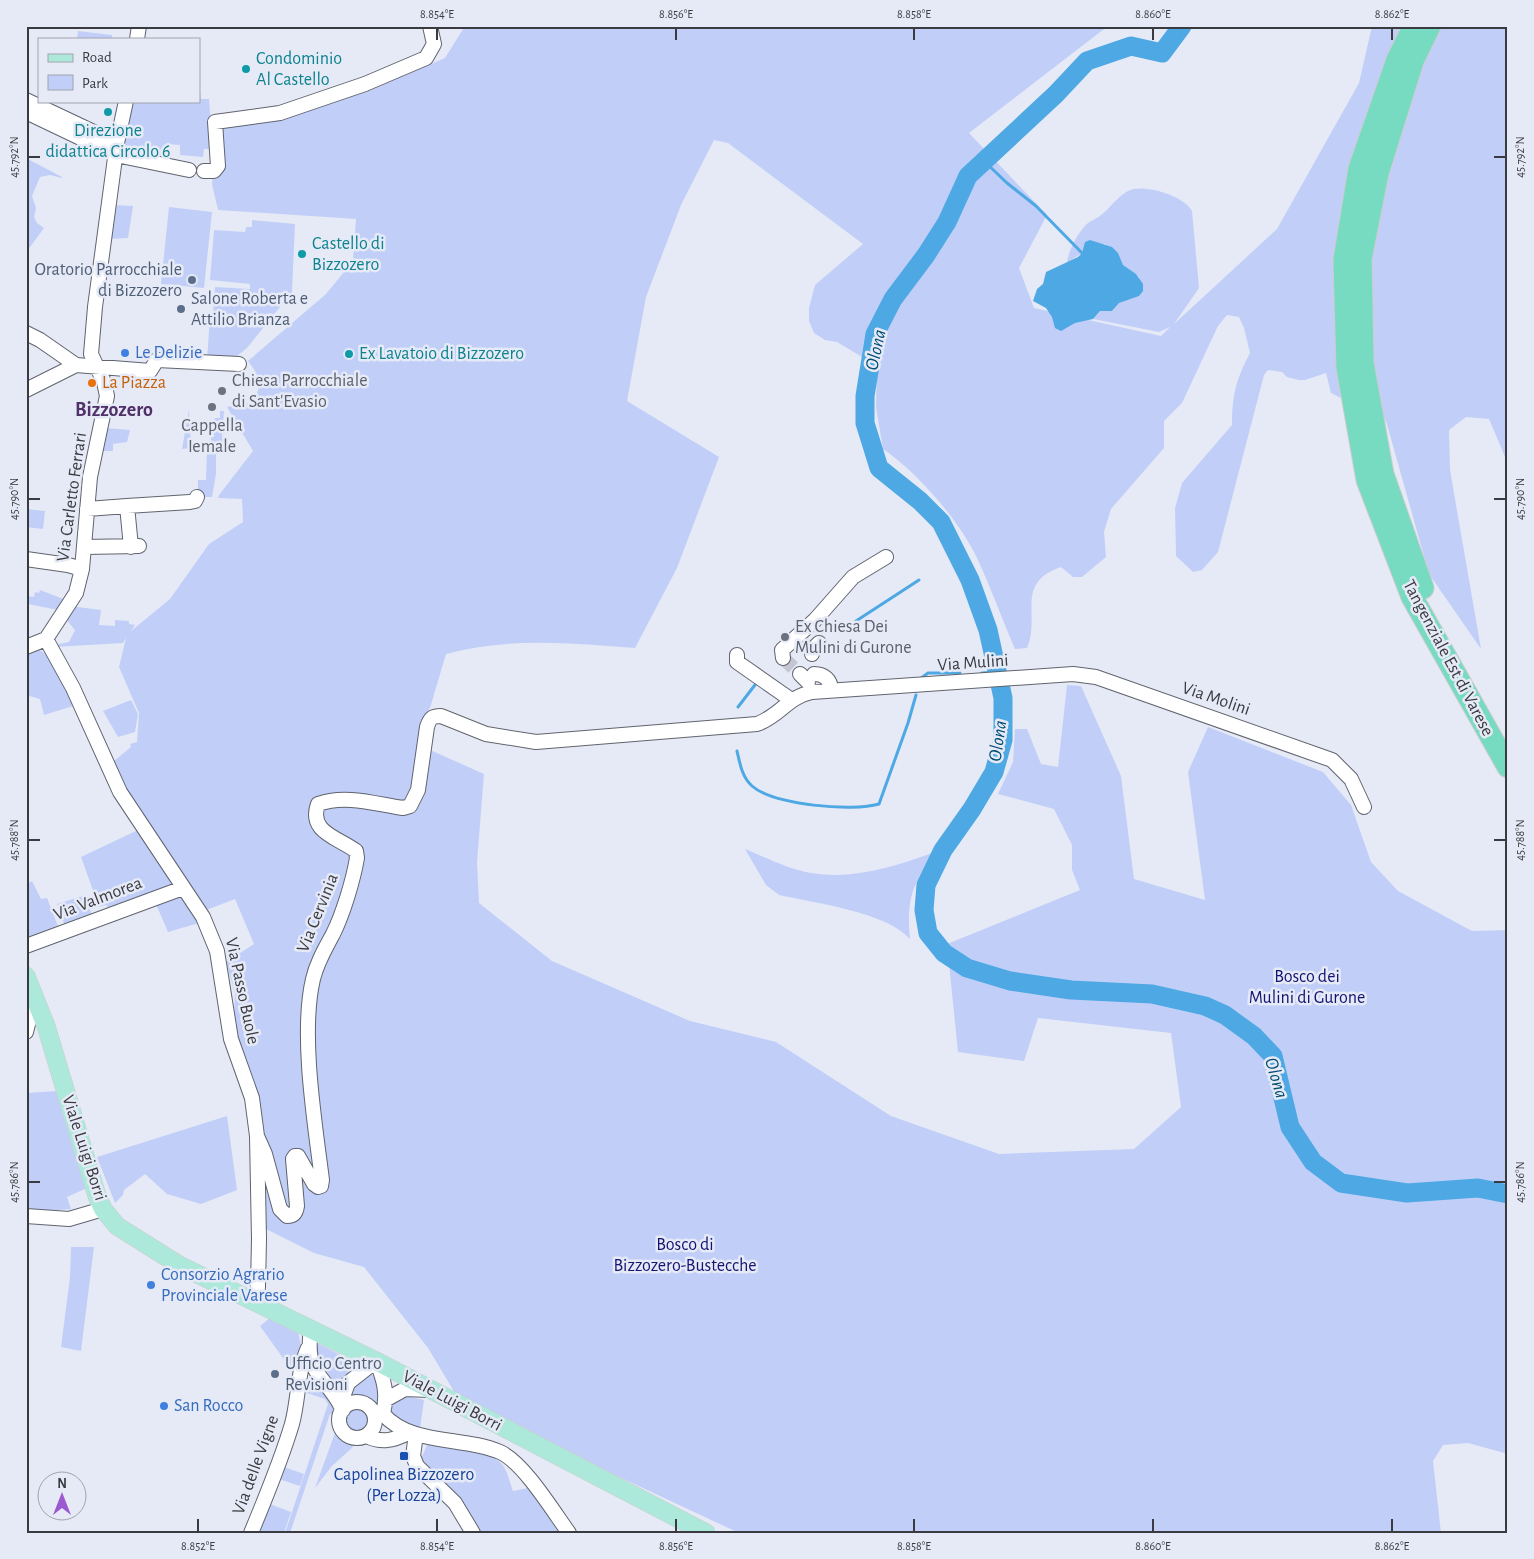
<svg xmlns="http://www.w3.org/2000/svg" width="1534" height="1559" font-family="'Alegreya Sans',sans-serif">
  <rect width="100%" height="100%" fill="#e6eaf6"/>
  <path fill="#c1cff8" d="M 465,26 L 1108,26 L 969,133 L 1047,215 L 1019,268 L 1034,308 L 1161,336 L 1170,327 L 1159,332 L 1093,319 L 1100,311 L 1112,311 L 1119,303 L 1128,299 L 1139,277 L 1123,265 L 1105,244 L 1100,244 L 1090,240 L 1082,253 L 1067,263 C 1068,252 1077,234 1085,226 C 1089,221 1096,219 1101,215 C 1112,207 1120,192 1134,189 C 1150,186 1184,196 1192,211 L 1199,288 L 1174,324 L 1277,229 L 1359,83 L 1372,26 L 1508,26 L 1508,464 L 1489,419 L 1466,417 L 1449,430 L 1450,470 L 1481,649 L 1429,574 L 1386,421 L 1331,393 L 1326,373 L 1305,380 L 1299,380 L 1287,377 L 1282,372 L 1268,370 L 1264,375 L 1218,552 L 1202,570 L 1193,572 L 1176,556 L 1175,508 L 1182,483 L 1232,425 C 1232,396 1236,379 1250,353 L 1244,328 L 1239,317 L 1227,315 L 1218,326 L 1182,403 L 1164,421 L 1164,448 L 1111,509 L 1104,532 L 1106,557 L 1082,577 L 1073,577 L 1061,567 C 1014,583 1041,616 1027,648 L 1015,649 C 1002,619 991,588 977,558 C 959,520 917,472 883,449 L 876,408 L 877,366 L 837,342 L 825,340 L 814,333 L 809,321 L 809,308 L 815,285 L 863,244 L 728,143 L 714,140 L 681,205 L 646,297 L 627,401 L 719,457 L 677,568 L 635,648 C 572,643 508,637 446,654 L 430,708 L 422,722 L 419,745 L 484,774 L 477,862 L 479,903 L 552,961 L 690,1021 L 776,1042 L 891,1116 L 999,1154 L 1134,1149 L 1181,1107 L 1171,1033 L 1038,1018 L 1024,1061 L 958,1052 L 947,944 L 1080,890 L 1072,870 L 1072,845 L 1054,809 L 998,794 L 1013,762 L 1015,729 L 1027,729 L 1041,764 L 1058,767 L 1067,685 L 1081,686 L 1121,776 L 1134,879 L 1205,900 L 1188,772 L 1208,727 L 1323,772 L 1351,805 L 1371,862 L 1398,891 L 1472,931 L 1508,930 L 1508,1454 L 1468,1443 L 1443,1445 L 1433,1461 L 1441,1533 L 739,1533 L 493,1418 L 455,1393 L 428,1348 L 364,1267 L 314,1253 L 264,1228 L 252,1110 L 233,1035 L 235,994 L 226,962 L 254,944 L 235,899 L 204,911 L 108,766 L 131,747 L 130,744 L 137,742 L 139,713 L 119,667 L 126,638 L 123,643 L 54,647 L 54,645 L 69,642 L 75,630 L 64,617 L 70,606 L 101,610 L 99,625 L 115,626 L 115,620 L 129,621 L 129,624 L 135,625 L 131,631 L 170,599 L 209,544 L 243,522 L 242,499 L 218,498 L 219,495 L 253,451 L 227,407 L 252,402 C 264,384 260,377 248,361 L 326,294 L 353,261 L 356,219 L 218,210 L 212,184 L 219,124 L 302,112 L 371,90 L 445,58 Z
    M 78,31 L 112,35 L 112,39 L 77,39 Z
    M 199,84 L 201,99 L 209,99 L 213,149 L 204,149 L 203,157 L 180,155 L 180,145 L 167,144 L 165,156 L 123,151 L 130,101 L 199,101 Z
    M 26,158 L 62,177 L 62,178 L 50,175 L 40,177 L 32,196 L 36,208 L 34,217 L 37,223 L 44,228 L 30,247 L 26,248 Z
    M 112,205 L 133,206 L 128,238 L 110,239 Z
    M 169,207 L 212,212 L 204,288 L 161,284 Z
    M 252,220 L 295,224 L 292,292 L 247,348 L 232,360 L 207,360 L 210,315 L 213,315 L 215,287 L 250,289 L 250,284 L 210,280 L 214,230 L 245,232 L 246,227 L 252,227 Z
    M 189,410 L 191,448 L 182,449 Z
    M 220,411 L 224,411 L 222,438 L 224,441 L 216,453 L 216,474 L 212,497 L 198,497 L 198,480 L 206,480 L 207,448 L 210,448 L 211,437 L 214,437 L 215,418 L 220,418 Z
    M 105,428 L 130,430 L 127,442 L 113,444 L 113,451 L 99,451 Z
    M 26,509 L 45,511 L 43,529 L 26,527 Z
    M 40,590 L 66,600 L 58,610 L 28,604 L 28,596 L 34,597 L 35,592 L 39,593 Z
    M 36,649 C 57,654 67,688 73,706 L 44,715 L 40,699 L 26,695 L 26,650 Z
    M 131,700 L 138,714 L 135,732 L 118,737 L 103,711 Z
    M 140,829 L 174,884 L 135,898 L 134,902 L 110,910 L 106,905 L 99,907 L 81,857 Z
    M 745,849 C 767,858 788,869 811,873 C 852,880 893,867 932,853 C 913,887 906,898 910,939 C 886,912 815,903 779,895 L 766,885 Z
    M 32,881 L 41,899 L 47,898 L 58,926 L 26,940 L 26,884 Z
    M 182,893 L 199,923 L 168,932 L 155,902 Z
    M 86,895 L 92,916 L 65,926 L 57,904 Z
    M 58,1091 L 87,1188 L 67,1197 L 71,1209 L 35,1212 L 26,1208 L 26,1093 Z
    M 227,1116 L 237,1190 L 201,1204 L 167,1194 L 145,1174 L 124,1190 L 123,1195 L 115,1203 L 97,1157 Z
    M 71,1247 L 94,1247 L 81,1351 L 61,1347 L 70,1277 Z
    M 270,1318 L 298,1332 L 302,1350 L 293,1372 L 260,1326 Z
    M 317,1343 L 362,1366 L 339,1394 L 322,1374 L 314,1348 Z
    M 370,1373 L 379,1382 L 377,1411 C 367,1401 360,1398 346,1402 L 352,1385 Z
    M 315,1379 L 333,1404 L 334,1414 L 330,1414 L 290,1533 L 285,1533 L 328,1404 L 325,1399 L 301,1391 Z
    M 407,1396 L 424,1400 L 420,1429 L 402,1425 L 388,1413 C 391,1400 395,1397 407,1396 Z
    M345 1420a13 13 0 1 1 26 0a13 13 0 1 1-26 0Z
    M 335,1433 L 353,1447 L 332,1466 L 315,1488 Z
    M 427,1445 C 450,1446 484,1446 501,1463 C 507,1469 510,1483 513,1491 L 528,1488 L 560,1533 L 479,1533 L 422,1464 L 421,1459 Z
    M 281,1466 L 304,1474 L 300,1486 L 276,1478 Z
    M 267,1503 L 291,1512 L 284,1533 L 257,1533 Z"/>
  <path fill="#4da8e3" d="M 1090,240 L 1112,247 L 1118,253 L 1123,265 L 1136,274 L 1143,284 L 1143,291 L 1139,296 L 1119,303 L 1112,311 L 1100,311 L 1093,319 L 1075,323 L 1061,331 L 1055,328 L 1052,317 L 1046,308 L 1033,301 L 1037,289 L 1043,284 L 1046,272 L 1078,257 L 1082,253 L 1085,242 Z"/>
  <g fill="none" stroke-linecap="round" stroke-linejoin="round">
    <path stroke="#4da8e3" stroke-width="3" d="M 984,161 L 1007,183 L 1036,206 L 1082,253
      M 856,621 L 919,580
      M 982,673 L 997,672
      M 920,679 L 928,673 L 960,673
      M 738,707 L 758,681
      M 737,751 C 740,764 742,777 752,786 C 774,805 852,812 879,804 L 908,723 L 916,695"/>
    <path stroke="#4da8e3" stroke-width="19" d="M 1182,26 L 1162,53 L 1131,46 L 1087,61 L 1056,94 L 968,176 L 947,222 L 926,255 L 893,299 L 875,334 L 865,396 L 865,423 L 879,468 L 920,501 L 941,522 L 970,580 L 988,630 L 1003,698 L 1003,740 L 994,772 L 972,809 L 943,850 L 926,885 L 924,910 L 928,933 L 944,953 L 967,968 L 1010,981 L 1071,990 L 1152,994 L 1205,1006 L 1225,1015 L 1254,1036 L 1273,1056 L 1290,1127 L 1313,1162 L 1341,1183 L 1407,1193 L 1478,1188 L 1508,1194"/>
    <path stroke="#c4c7d2" stroke-width="14" stroke-dasharray="14 7" stroke-linecap="butt" d="M 783,658 L 800,674"/>
    <g stroke="#60646e" stroke-width="16">
      <path id="minor" d="M 137,39 L 139,26
        M 26,100 L 117,143
        M 26,112 L 116,155 L 189,170
        M 204,171 L 214,171 L 218,166 L 215,122 L 280,113 L 365,84 L 426,58 L 434,44 L 430,26
        M 26,333 L 40,340 L 76,365 L 150,371 L 157,360 L 239,364
        M 26,390 L 76,365
        M 127,506 L 190,502 L 195,501 L 197,497
        M 87,509 L 127,506 L 131,547
        M 84,547 L 139,546
        M 26,559 L 68,565 L 82,569
        M 46,639 L 73,688 L 120,792 L 203,917 L 217,951 L 231,1039 L 252,1098 L 257,1136 L 259,1239 L 258,1287 L 254,1301
        M 26,647 L 46,639 L 76,593 L 82,569 L 90,477 L 107,396 L 104,382 L 91,354 L 95,307 L 117,143 L 126,101
        M 812,654 L 813,649 L 819,643
        M 737,655 L 737,662 L 790,699
        M 783,658 L 782,650 L 815,620 L 853,577 L 886,557
        M 800,674 L 808,682
        M 814,674 C 824,674 831,680 831,690
        M 26,946 L 183,888
        M 26,1032 L 30,1016 L 38,1006
        M 257,1136 L 265,1154 L 280,1209 L 287,1216 C 294,1216 296,1213 297,1206 L 293,1159 L 295,1156 L 298,1156 L 314,1184 L 318,1187 L 321,1186 L 322,1180 C 315,1124 300,1034 313,979 C 317,962 325,949 333,934 C 343,914 353,881 357,858 L 356,851 C 337,837 308,832 318,804 C 345,794 376,804 403,808 L 410,806 L 418,790 L 427,727 C 430,718 432,716 441,716 L 486,734 L 536,742 L 757,724 C 780,716 787,697 812,692 L 1073,674 L 1096,677 L 1332,760 L 1351,779 L 1364,807
        M 26,1216 L 69,1219 L 103,1209
        M 311,1329 C 304,1376 325,1374 343,1410
        M 387,1399 L 405,1389 L 429,1390
        M339 1420a18 18 0 1 1 36 0a18 18 0 1 1-36 0Z
        M 340,1405 L 348,1383 L 376,1361 C 384,1379 388,1394 383,1414
        M 383,1414 C 411,1446 463,1436 500,1452 C 524,1463 553,1511 569,1533
        M 416,1434 L 413,1456 L 417,1466 L 455,1503 L 473,1533
        M 366,1436 C 382,1443 392,1441 408,1433
        M 251,1533 C 266,1497 281,1461 292,1424 C 299,1398 297,1372 308,1348"/>
    </g>
    <g stroke="#cccccd" stroke-width="19">
      <path id="major" d="M 26,976 L 46,1026 L 97,1196 L 103,1209 L 117,1226 L 179,1265 L 376,1361 L 706,1533"/>
    </g>
    <g stroke="#cccccd" stroke-width="23">
      <path id="highway" d="M 1414,26 L 1397,60 L 1359,169 L 1344,260 L 1347,367 L 1367,480 L 1412,597 L 1508,767
        M 1423,588 L 1383,474 L 1363,363 L 1361,259 L 1378,173 L 1413,61 L 1430,26"/>
    </g>
    <use href="#minor" stroke="#fff" stroke-width="14"/>
    <use href="#major" stroke="#ade9da" stroke-width="18"/>
    <use href="#highway" stroke="#76dbc1" stroke-width="21"/>
  </g>
  <path fill="none" stroke="#3a3b40" stroke-width="2" d="M 437,28 L 437,40M 676,28 L 676,40M 914,28 L 914,40M 1153,28 L 1153,40M 1392,28 L 1392,40M 28,157 L 40,157M 1494,157 L 1506,157M 28,499 L 40,499M 1494,499 L 1506,499M 28,840 L 40,840M 1494,840 L 1506,840M 28,1182 L 40,1182M 1494,1182 L 1506,1182M 198,1519 L 198,1532M 437,1519 L 437,1532M 676,1519 L 676,1532M 914,1519 L 914,1532M 1153,1519 L 1153,1532M 1392,1519 L 1392,1532"/>
  <g fill="#0f9aa8" stroke="#e6eaf6" stroke-width="2">
    <circle cx="246" cy="69" r="5"/>
    <circle cx="108" cy="112" r="5"/>
    <circle cx="302" cy="254" r="5"/>
    <circle cx="349" cy="354" r="5"/>
  </g>
  <g fill="#5c6f8a" stroke="#e6eaf6" stroke-width="2">
    <circle cx="192" cy="280" r="5"/>
    <circle cx="181" cy="309" r="5"/>
    <circle cx="275" cy="1374" r="5"/>
  </g>
  <g fill="#3f7fe0" stroke="#e6eaf6" stroke-width="2">
    <circle cx="125" cy="353" r="5"/>
    <circle cx="151" cy="1285" r="5"/>
    <circle cx="164" cy="1406" r="5"/>
  </g>
  <circle fill="#e8710a" stroke="#e6eaf6" stroke-width="2" cx="92" cy="383" r="5"/>
  <g fill="#6b7280" stroke="#e6eaf6" stroke-width="2">
    <circle cx="222" cy="391" r="5"/>
    <circle cx="212" cy="407" r="5"/>
    <circle cx="785" cy="637" r="5"/>
  </g>
  <rect fill="#1a4fb4" stroke="#e6eaf6" stroke-width="2" x="399" y="1451" width="10" height="10" rx="2.5"/>
  <g text-anchor="middle" dominant-baseline="central" stroke-width="5" stroke-linejoin="round" paint-order="stroke">
    <g font-size="18" fill="#0d838f" stroke="#e6eaf6" text-anchor="start">
      <text x="256" y="59">Condominio<tspan x="256" dy="21">Al Castello</tspan></text>
      <text x="108" y="131" text-anchor="middle">Direzione<tspan x="108" dy="21">didattica Circolo 6</tspan></text>
      <text x="312" y="244">Castello di<tspan x="312" dy="21">Bizzozero</tspan></text>
      <text x="359" y="354">Ex Lavatoio di Bizzozero</text>
    </g>
    <g font-size="18" fill="#4e5e75" stroke="#e6eaf6" text-anchor="start">
      <text x="182" y="270" text-anchor="end">Oratorio Parrocchiale<tspan x="182" dy="21">di Bizzozero</tspan></text>
      <text x="191" y="299">Salone Roberta e<tspan x="191" dy="21">Attilio Brianza</tspan></text>
      <text x="285" y="1364">Ufficio Centro<tspan x="285" dy="21">Revisioni</tspan></text>
    </g>
    <g font-size="18" fill="#366cbe" stroke="#e6eaf6" text-anchor="start">
      <text x="135" y="353">Le Delizie</text>
      <text x="161" y="1275">Consorzio Agrario<tspan x="161" dy="21">Provinciale Varese</tspan></text>
      <text x="174" y="1406">San Rocco</text>
    </g>
    <g font-size="18" fill="#5b616d" stroke="#e6eaf6" text-anchor="start">
      <text x="232" y="381">Chiesa Parrocchiale<tspan x="232" dy="21">di Sant'Evasio</tspan></text>
      <text x="212" y="426" text-anchor="middle">Cappella<tspan x="212" dy="21">Iemale</tspan></text>
      <text x="795" y="627">Ex Chiesa Dei<tspan x="795" dy="21">Mulini di Gurone</tspan></text>
    </g>
    <g font-size="18" fill="#c56008" stroke="#e6eaf6" text-anchor="start">
      <text x="102" y="383">La Piazza</text>
    </g>
    <g font-size="18" fill="#3a3b40" stroke="#e6eaf6">
      <text transform="translate(72 497) rotate(-82)">Via Carletto Ferrari</text>
      <text transform="translate(1448 658) rotate(62)">Tangenziale Est di Varese</text>
      <text transform="translate(973 663) rotate(-4)">Via Mulini</text>
      <text transform="translate(1216 699) rotate(19)">Via Molini</text>
      <text transform="translate(98 899) rotate(-21)">Via Valmorea</text>
      <text transform="translate(318 913) rotate(-68)">Via Cervinia</text>
      <text transform="translate(242 991) rotate(78)">Via Passo Buole</text>
      <text transform="translate(84 1148) rotate(72)">Viale Luigi Borri</text>
      <text transform="translate(452 1401) rotate(28)">Viale Luigi Borri</text>
      <text transform="translate(256 1465) rotate(-70)">Via delle Vigne</text>
    </g>
    <g font-size="18" fill="#141573" stroke="#e6eaf6">
      <text x="1307" y="977">Bosco dei<tspan x="1307" dy="21">Mulini di Gurone</tspan></text>
      <text x="685" y="1245">Bosco di<tspan x="685" dy="21">Bizzozero-Bustecche</tspan></text>
    </g>
    <g font-size="18" fill="#164399" stroke="#e6eaf6">
      <text x="404" y="1475">Capolinea Bizzozero<tspan x="404" dy="21">(Per Lozza)</tspan></text>
    </g>
    <g font-size="19" font-style="italic" fill="#004d73" stroke="#e6eaf6">
      <text transform="translate(876 350) rotate(-78)">Olona</text>
      <text transform="translate(998 741) rotate(-82)">Olona</text>
      <text transform="translate(1276 1078) rotate(73)">Olona</text>
    </g>
    <g font-size="20" font-weight="bold" fill="#4f3069" stroke="#e6eaf6">
      <text x="114" y="410">Bizzozero</text>
    </g>
  </g>
  <rect width="1534" height="1559" fill="none" stroke="#e6eaf6" stroke-width="55"/>
  <rect x="38" y="38" width="162" height="65" fill="#e6eaf6" stroke="#a1a4ad"/>
  <rect x="48" y="54" width="25" height="8" fill="#ade9da" stroke="#a1a4ad"/>
  <text x="82" y="62" font-size="15" fill="#3a3b40">Road</text>
  <rect x="48" y="75" width="25" height="15" fill="#c1cff8" stroke="#a1a4ad"/>
  <text x="82" y="88" font-size="15" fill="#3a3b40">Park</text>
  <g transform="translate(62 1496)"><circle r="24" fill="#e6eaf6" stroke="#a1a4ad"/>
  <path d="M0-4L9 19L0 12L-9 19Z" fill="#9b59cf"/>
  <text y="-8" font-size="14" font-weight="bold" text-anchor="middle" fill="#3a3b40">N</text>
  </g>
  <rect x="28" y="28" width="1478" height="1504" fill="none" stroke="#3a3b40" stroke-width="2"/>
  <g font-size="12" text-anchor="middle" fill="#3a3b40">
    <text x="437" y="18">8.854°E</text>
    <text x="676" y="18">8.856°E</text>
    <text x="914" y="18">8.858°E</text>
    <text x="1153" y="18">8.860°E</text>
    <text x="1392" y="18">8.862°E</text>
    <text transform="translate(14 157) rotate(-90)" y="4">45.792°N</text>
    <text transform="translate(1520 157) rotate(-90)" y="4">45.792°N</text>
    <text transform="translate(14 499) rotate(-90)" y="4">45.790°N</text>
    <text transform="translate(1520 499) rotate(-90)" y="4">45.790°N</text>
    <text transform="translate(14 840) rotate(-90)" y="4">45.788°N</text>
    <text transform="translate(1520 840) rotate(-90)" y="4">45.788°N</text>
    <text transform="translate(14 1182) rotate(-90)" y="4">45.786°N</text>
    <text transform="translate(1520 1182) rotate(-90)" y="4">45.786°N</text>
    <text x="198" y="1550">8.852°E</text>
    <text x="437" y="1550">8.854°E</text>
    <text x="676" y="1550">8.856°E</text>
    <text x="914" y="1550">8.858°E</text>
    <text x="1153" y="1550">8.860°E</text>
    <text x="1392" y="1550">8.862°E</text>
  </g>
</svg>
